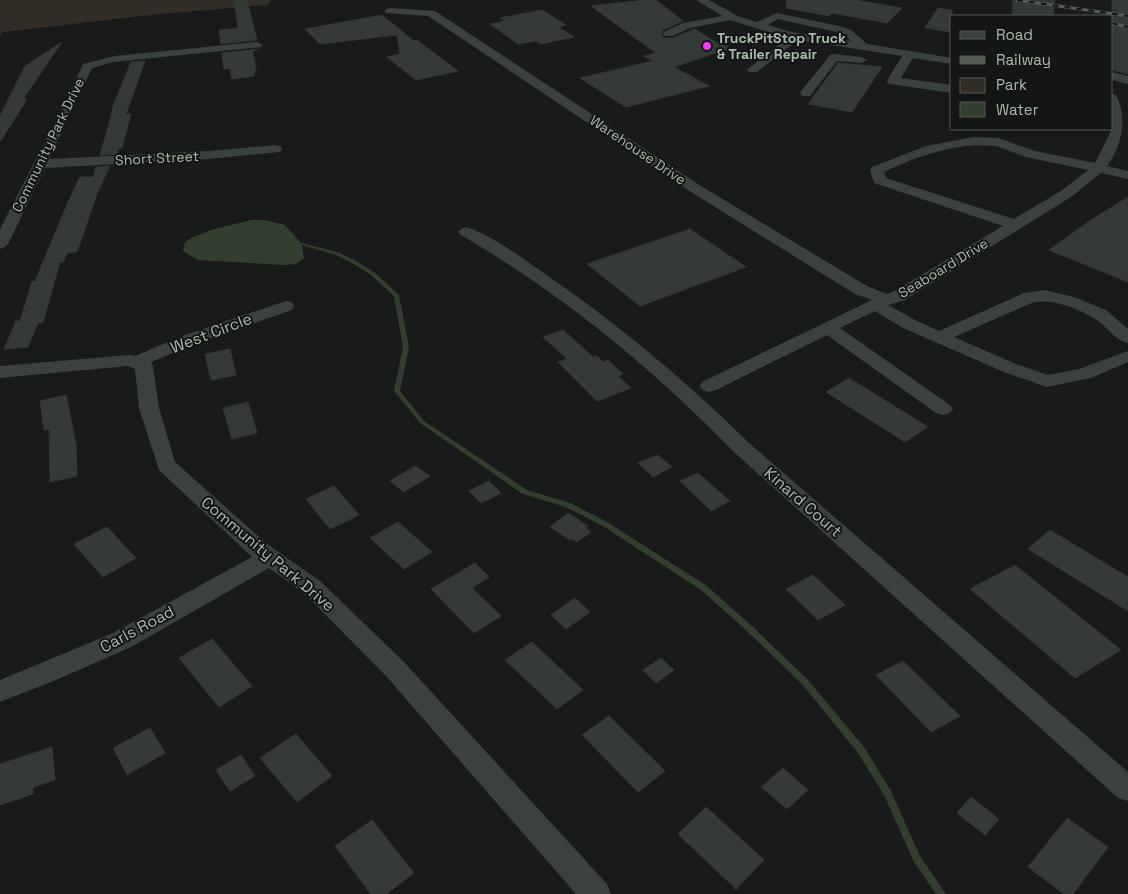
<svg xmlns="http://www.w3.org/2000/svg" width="1128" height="894" font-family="'Space Grotesk',sans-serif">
  <rect width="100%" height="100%" fill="#181b19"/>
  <path fill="#332d28" d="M 0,0 L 271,0 L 268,5 L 160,14 L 3,32 L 0,36 Z"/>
  <path fill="#323f2e" d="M 251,220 L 264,220 L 285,225 L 302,244 L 304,258 L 296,264 L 284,265 L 198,260 L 183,251 L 185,242 C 205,229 228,226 251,220 Z"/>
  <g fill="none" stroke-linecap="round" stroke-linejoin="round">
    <path fill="#323f2e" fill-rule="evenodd" d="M 291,243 L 302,243 L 340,253 L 356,261 L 375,273 L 399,295 L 409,347 L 400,391 L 424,421 L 527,490 L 570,503 L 607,522 L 707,586 L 753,627 L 808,680 L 864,747 L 890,789 L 920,856 L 946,894 L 936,894 L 914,862 L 884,795 L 858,753 L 802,684 L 747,631 L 701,590 L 603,526 L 566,507 L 523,494 L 420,423 L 394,391 L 403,347 L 394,296 L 371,275 L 352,263 L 336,255 L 302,245 L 291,245 Z"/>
  </g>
  <path fill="#353a37" stroke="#323734" d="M 234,0 L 247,0 L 257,40 L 221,44 L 219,30 L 238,28 Z
    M 645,0 L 656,0 L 683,21 L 663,30 L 661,35 L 664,38 L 673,38 L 695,29 L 715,42 L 731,48 L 674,67 L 709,86 L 626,107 L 580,78 L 653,61 L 644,56 L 656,53 L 591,6 Z
    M 787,0 L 856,0 L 902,8 L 887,23 L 832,13 L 829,16 L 786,8 Z
    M 1013,0 L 1055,0 L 1053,16 L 1012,16 Z
    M 1112,0 L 1128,0 L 1128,74 L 1112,70 Z
    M 938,8 L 952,10 L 952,32 L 925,28 Z
    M 542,10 L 566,25 L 558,27 L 574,37 L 541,44 L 536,41 L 518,44 L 490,24 L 505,21 L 500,18 Z
    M 382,15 L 414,41 L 417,40 L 458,71 L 416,80 L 387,57 L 400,54 L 397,35 L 320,44 L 305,29 Z
    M 62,42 L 23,99 L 27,99 L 0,142 L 0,116 L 25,66 Z
    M 259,49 L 253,51 L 256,68 L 254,76 L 232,79 L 230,68 L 224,69 L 222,53 Z
    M 145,61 L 126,114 L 131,114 L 122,148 L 119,148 L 116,154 L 100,155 L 111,117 L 113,106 L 131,62 Z
    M 838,63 L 882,67 L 852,112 L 808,104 Z
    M 110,166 L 97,194 L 77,252 L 67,253 L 63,262 L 60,262 L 43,322 L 38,323 L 28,347 L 4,349 L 16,321 L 20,321 L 32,282 L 35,281 L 68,202 L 80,177 L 93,177 L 96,167 Z
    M 1128,197 L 1128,282 L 1049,250 L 1091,220 Z
    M 690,229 L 746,267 L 640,306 L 587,264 Z
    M 563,330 L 593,357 L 597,356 L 603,362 L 608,360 L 623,374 L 618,376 L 631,388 L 597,401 L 558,362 L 567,359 L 543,337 Z
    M 230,349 L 236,375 L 211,380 L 205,354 Z
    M 849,378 L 928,427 L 905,442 L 826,392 Z
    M 66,395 L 76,444 L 77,476 L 50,482 L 49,429 L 44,430 L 40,401 Z
    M 248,402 L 257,433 L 232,439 L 223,408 Z
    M 657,455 L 672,467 L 653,477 L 638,463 Z
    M 415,466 L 430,476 L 404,492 L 390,481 Z
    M 698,473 L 730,501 L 711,511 L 680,481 Z
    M 489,481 L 501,493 L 481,503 L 469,491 Z
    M 334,486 L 359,515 L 330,529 L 306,499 Z
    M 568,513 L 588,526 L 586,528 L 591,532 L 577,542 L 572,539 L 570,540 L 550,527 Z
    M 398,522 L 432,552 L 404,569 L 370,538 Z
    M 107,527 L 136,558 L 103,577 L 74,544 Z
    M 1050,530 L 1128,577 L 1128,611 L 1028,549 Z
    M 475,563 L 489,577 L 472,588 L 501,616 L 474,633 L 431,589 Z
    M 1015,565 L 1121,650 L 1075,678 L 970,589 Z
    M 813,575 L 845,605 L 818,620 L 786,589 Z
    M 575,598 L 590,612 L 566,629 L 551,615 Z
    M 212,639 L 252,686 L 219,707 L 179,658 Z
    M 532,642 L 583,690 L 557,709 L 505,660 Z
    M 661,658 L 674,670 L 656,683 L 643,670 Z
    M 903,661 L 960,716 L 931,732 L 876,675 Z
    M 609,716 L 665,771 L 638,792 L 582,735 Z
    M 150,728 L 165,753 L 127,775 L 113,748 Z
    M 296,734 L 332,776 L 297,802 L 260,758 Z
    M 52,747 L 55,780 L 33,787 L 33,794 L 0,805 L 0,764 Z
    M 241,755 L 255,776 L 230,791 L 216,770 Z
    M 783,768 L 808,790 L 787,809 L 761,787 Z
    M 971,797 L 999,819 L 985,835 L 957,813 Z
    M 706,807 L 764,860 L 736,889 L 678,834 Z
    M 1067,818 L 1108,847 L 1073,894 L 1064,894 L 1028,867 Z
    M 372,820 L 414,873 L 386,894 L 371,894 L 335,846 Z"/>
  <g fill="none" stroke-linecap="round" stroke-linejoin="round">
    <path fill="#3b423d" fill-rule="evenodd" d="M 696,0 L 709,0 L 738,16 L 757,22 L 777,13 L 843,27 L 851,30 L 867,44 L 952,58 L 952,64 L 913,58 L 901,78 L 952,85 L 952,93 L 889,84 L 887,81 L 902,56 L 798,40 L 757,72 L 749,72 L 747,70 L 749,68 L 787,38 L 730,20 L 690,28 L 672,36 L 664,36 L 663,34 L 664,32 L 683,23 L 722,16 ZM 778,19 L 836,32 L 843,34 L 851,41 L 791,32 L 768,25 Z
      M 390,8 L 435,11 L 701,186 L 867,286 L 887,294 L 893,292 L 1003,226 L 874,183 L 870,170 L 872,167 L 926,146 L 974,137 L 998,138 L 1035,151 L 1095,163 L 1112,129 L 1112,94 L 1116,95 C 1128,118 1122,145 1107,166 L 1128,171 L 1128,179 L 1101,173 L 1071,197 L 905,300 L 888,305 L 915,320 L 939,331 L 1024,293 L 1045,290 L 1074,297 L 1106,310 L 1128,329 L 1128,343 C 1114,340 1106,325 1094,318 C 1077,308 1053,299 1034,302 L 954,337 L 1016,364 L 1048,375 L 1079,369 L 1128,351 L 1128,362 L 1091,378 L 1047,387 L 1004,372 L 903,328 L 875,311 L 840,328 L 950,405 L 953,409 L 950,413 L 943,415 L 936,413 L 827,335 L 716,390 L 709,392 L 702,390 L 700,386 L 702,382 L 872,300 L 855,294 L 691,192 L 428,16 L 386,13 L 385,11 L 386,9 ZM 974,145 L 996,146 L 1026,157 L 1088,170 L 1061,191 L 1014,219 L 886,178 L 884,172 C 913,158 942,148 974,145 Z
      M 257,42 L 263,45 L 261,47 L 114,62 L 92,68 L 49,159 L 209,151 L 275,145 L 280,146 L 282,149 L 280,152 L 209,159 L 45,168 L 8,244 L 5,247 L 0,249 L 0,229 L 68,97 L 83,64 L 114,56 Z
      M 834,54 L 861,57 L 867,60 L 861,63 L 837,61 L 810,96 L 802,96 L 800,93 L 802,90 L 830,55 Z
      M 1112,72 L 1128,76 L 1128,84 L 1112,80 Z
      M 466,227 C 487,233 520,256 538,269 C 613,320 683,378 748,442 L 1128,772 L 1128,801 L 1118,798 L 734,452 C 652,368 562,294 461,235 L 458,232 L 461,229 Z
      M 286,301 L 292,302 L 294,306 L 292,310 L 194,344 L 151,362 L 153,366 L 159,408 L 175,462 L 267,544 L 320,581 L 404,662 L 607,884 L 611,894 L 576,894 L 386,676 L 304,593 L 269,568 L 131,647 L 56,680 L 0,702 L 0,680 L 113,633 L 252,557 L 159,470 L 139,408 L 135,369 L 128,366 L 0,378 L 0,366 L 130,355 L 135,356 L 182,336 Z"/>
    <g stroke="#545d55" stroke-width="3">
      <path id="rail" d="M 1017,0 L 1128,16
        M 1112,23 L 1128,27"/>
    </g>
    <use href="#rail" stroke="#131614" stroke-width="2" stroke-dasharray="6" stroke-linecap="butt"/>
  </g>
  <circle fill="#f338f0" stroke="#131614" stroke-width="2" cx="707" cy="46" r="5"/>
  <g text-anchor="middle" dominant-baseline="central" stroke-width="4" stroke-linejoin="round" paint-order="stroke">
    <g font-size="14" font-weight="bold" fill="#abbaac" stroke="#131614" text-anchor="start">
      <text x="717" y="38">TruckPitStop Truck<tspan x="717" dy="16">&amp; Trailer Repair</tspan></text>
    </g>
    <g font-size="14" fill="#abbaac" stroke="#131614">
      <text transform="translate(48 145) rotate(-64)">Community Park Drive</text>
      <text transform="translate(638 150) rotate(34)">Warehouse Drive</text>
      <text transform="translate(157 158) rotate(-3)">Short Street</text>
      <text transform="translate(943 268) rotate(-31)">Seaboard Drive</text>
    </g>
    <g font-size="16" fill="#abbaac" stroke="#131614">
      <text transform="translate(211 333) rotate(-21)">West Circle</text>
      <text transform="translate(803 502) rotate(41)">Kinard Court</text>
      <text transform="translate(268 554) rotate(40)">Community Park Drive</text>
      <text transform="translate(137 629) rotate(-28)">Carls Road</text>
    </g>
  </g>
  <rect x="950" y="15" width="162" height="115" fill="#131614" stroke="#505851"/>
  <rect x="960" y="31" width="25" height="8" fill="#3b423d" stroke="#505851"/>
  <text x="996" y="40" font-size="15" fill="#abbaac">Road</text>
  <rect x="960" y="56" width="25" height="8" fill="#545d55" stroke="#505851"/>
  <text x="996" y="65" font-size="15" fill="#abbaac">Railway</text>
  <rect x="960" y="78" width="25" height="15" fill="#332d28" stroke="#505851"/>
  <text x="996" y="90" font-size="15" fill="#abbaac">Park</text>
  <rect x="960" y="102" width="25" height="15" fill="#323f2e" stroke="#505851"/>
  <text x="996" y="115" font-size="15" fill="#abbaac">Water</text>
</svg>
